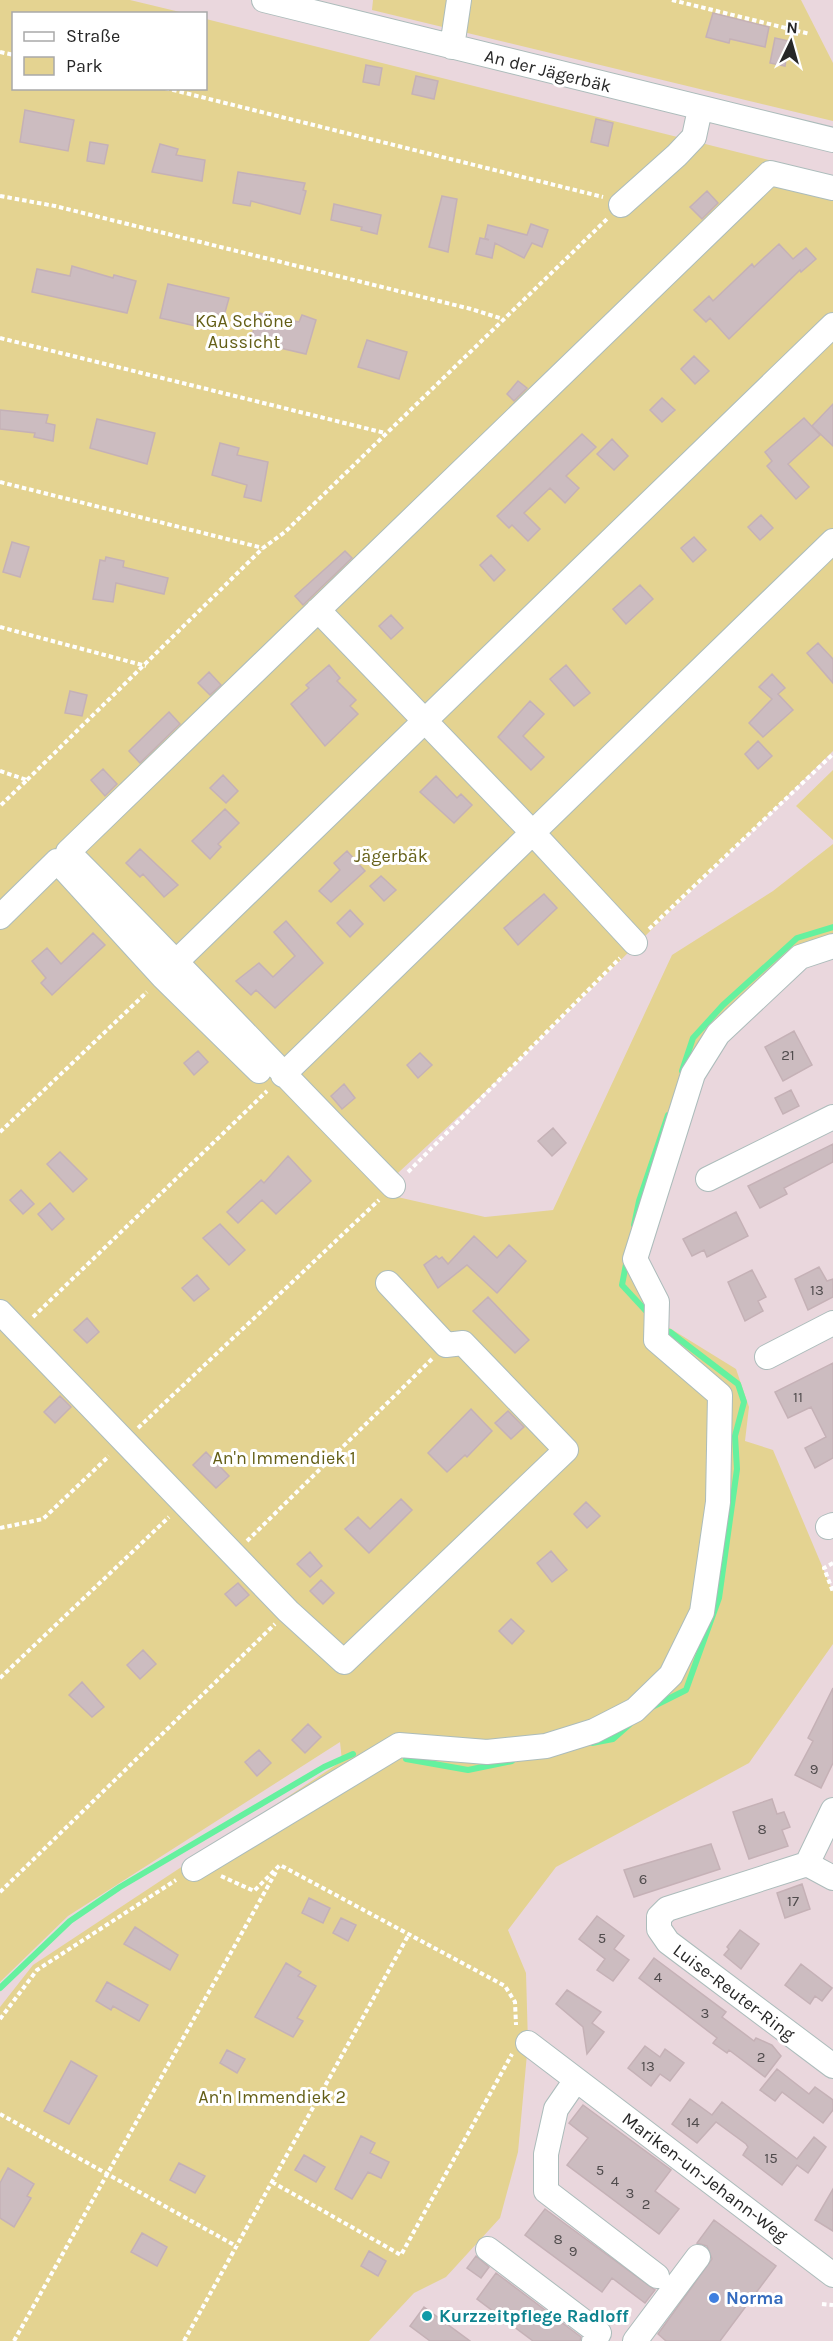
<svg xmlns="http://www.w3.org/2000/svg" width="833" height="2341" font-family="Karla,sans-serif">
  <rect width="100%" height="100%" fill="#ead7dd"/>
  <path fill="#e4d391" d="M 0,0 L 130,0 L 184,13 L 14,14 L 14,88 L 206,88 L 206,19 L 833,176 L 833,751 L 513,1066 L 385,1185 L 393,1196 L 485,1217 L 553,1210 L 672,955 L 773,891 L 833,844 L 833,950 L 803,963 L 719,1039 L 691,1092 L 640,1269 L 663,1324 L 736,1369 L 749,1407 L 745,1441 L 773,1450 L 833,1592 L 833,1644 L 749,1763 L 556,1867 L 508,1930 L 526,1973 L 528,2043 L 518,2152 L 500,2218 L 446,2277 L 414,2293 L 369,2341 L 0,2341 L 0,2007 L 33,1965 L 342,1761 L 340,1742 L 68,1916 L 0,1982 Z
    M 373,0 L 801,0 L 833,63 L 833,121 L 372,10 Z
    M 833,770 L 833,840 L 796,806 Z"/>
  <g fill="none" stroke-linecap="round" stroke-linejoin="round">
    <path stroke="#65f19f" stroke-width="6" d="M 682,1071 L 693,1038 L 723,1005 L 797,938 L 833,927
      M 634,1225 L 639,1201 L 668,1115
      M 627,1259 L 622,1285 L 646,1311
      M 652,1707 L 686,1690 L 719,1598 L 737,1469 L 735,1436 L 744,1402 L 738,1384 L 670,1332
      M 592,1743 L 613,1739 L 630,1724
      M 406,1759 L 468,1770 L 512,1761
      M 0,1988 L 70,1921 L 120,1887 L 324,1767 L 353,1754"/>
  </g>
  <path fill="#ccbcc0" stroke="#c5b1b6" stroke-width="1.5" d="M 713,13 L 769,27 L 765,47 L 730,39 L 729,43 L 706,37 Z
    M 775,38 L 789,41 L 785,66 L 770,63 Z
    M 366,65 L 382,68 L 379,85 L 363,82 Z
    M 416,76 L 438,81 L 434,99 L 412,94 Z
    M 25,110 L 74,120 L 68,151 L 20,142 Z
    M 596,119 L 613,123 L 608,146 L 591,142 Z
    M 90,142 L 108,145 L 104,164 L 87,161 Z
    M 160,144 L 178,149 L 176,155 L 205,160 L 202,181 L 152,172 Z
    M 238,172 L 305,183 L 303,190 L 306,191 L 300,214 L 251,201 L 250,206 L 233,203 Z
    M 707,191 L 718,203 L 702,219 L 690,207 Z
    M 442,196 L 457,199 L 448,252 L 429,247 Z
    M 334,204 L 381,215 L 377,234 L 361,230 L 362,227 L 331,220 Z
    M 531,224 L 548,230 L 542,247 L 532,243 L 524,258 L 495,243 L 492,258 L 476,254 L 480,238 L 489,240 L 485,238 L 488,225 L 527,235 Z
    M 779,244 L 793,259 L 806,248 L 816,259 L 801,272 L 800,270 L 729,339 L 710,318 L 706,322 L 694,310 L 709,296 L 713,301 L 752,264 L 754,267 Z
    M 72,266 L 113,278 L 114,275 L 136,281 L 127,313 L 32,292 L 37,269 L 70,276 Z
    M 168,284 L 229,298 L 224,316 L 213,313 L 209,329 L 160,318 Z
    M 259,313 L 299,322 L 302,315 L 316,320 L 306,354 L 250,341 Z
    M 367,340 L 407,352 L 399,379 L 358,367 Z
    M 694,356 L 709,371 L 695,384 L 681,369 Z
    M 518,381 L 527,388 L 514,401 L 507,394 Z
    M 662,398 L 675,410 L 662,422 L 650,410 Z
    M 833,404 L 833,446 L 812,426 Z
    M 0,410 L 48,415 L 46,423 L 55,425 L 53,441 L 34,437 L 35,433 L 0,429 Z
    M 804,418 L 820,435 L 788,464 L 809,487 L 796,499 L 767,466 L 772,461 L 765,452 Z
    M 97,419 L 155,433 L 147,464 L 90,448 Z
    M 582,434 L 596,447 L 566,476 L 579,488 L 565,503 L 550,488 L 524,513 L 540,529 L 528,541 L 512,525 L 509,528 L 497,516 Z
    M 612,439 L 628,456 L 614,470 L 597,454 Z
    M 220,443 L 239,448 L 237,455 L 268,462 L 261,501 L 244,497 L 247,485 L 212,475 Z
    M 761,515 L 773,528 L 760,540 L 748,527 Z
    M 694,537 L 706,550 L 693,562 L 681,548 Z
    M 12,542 L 29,547 L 20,577 L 3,572 Z
    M 345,551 L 352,558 L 303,605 L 295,596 Z
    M 491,555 L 505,570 L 494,581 L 480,565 Z
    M 106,557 L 124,561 L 123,567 L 168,578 L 164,594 L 116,583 L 113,602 L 93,599 L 100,560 L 105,561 Z
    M 640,585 L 653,599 L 626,624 L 613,609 Z
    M 391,615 L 403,628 L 391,639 L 379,626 Z
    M 818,643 L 833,659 L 833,683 L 807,653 Z
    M 329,665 L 340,678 L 337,681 L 356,700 L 350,706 L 358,714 L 325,746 L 291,704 L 309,688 L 306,685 Z
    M 566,665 L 590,693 L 574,706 L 550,679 Z
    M 209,672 L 221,685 L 210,695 L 198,683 Z
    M 772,674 L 785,688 L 778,694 L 793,710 L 763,737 L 749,723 L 772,699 L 759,687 Z
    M 70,691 L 87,695 L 82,716 L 65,713 Z
    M 530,701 L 544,714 L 523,736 L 544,757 L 531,770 L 498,737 Z
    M 169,712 L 180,724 L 140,763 L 129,751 Z
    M 758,741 L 772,756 L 758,769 L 745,754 Z
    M 103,769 L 117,784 L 105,796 L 91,780 Z
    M 223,775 L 238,791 L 226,803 L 210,788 Z
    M 436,776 L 457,798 L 461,794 L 472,805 L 454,823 L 420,792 Z
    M 225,809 L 239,823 L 218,844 L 221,847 L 210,859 L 192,841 Z
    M 140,849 L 178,885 L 164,897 L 143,874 L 140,877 L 126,863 Z
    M 347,851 L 365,871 L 331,902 L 319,891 L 340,870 L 334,863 Z
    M 381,876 L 396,890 L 384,901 L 370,886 Z
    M 544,894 L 557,908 L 518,945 L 504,928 Z
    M 350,910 L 363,924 L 350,937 L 337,923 Z
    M 286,921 L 323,963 L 275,1008 L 256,990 L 251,995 L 236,981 L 259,963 L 273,977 L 295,956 L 274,932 Z
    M 93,933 L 105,945 L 52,995 L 41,983 L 46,978 L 32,961 L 47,948 L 61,964 Z
    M 794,1031 L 812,1065 L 783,1081 L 765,1047 Z
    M 198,1051 L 208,1062 L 194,1075 L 184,1063 Z
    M 420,1053 L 432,1065 L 418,1078 L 407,1065 Z
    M 344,1084 L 355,1098 L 342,1109 L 331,1096 Z
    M 791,1090 L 799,1106 L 783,1114 L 775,1098 Z
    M 553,1128 L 566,1143 L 552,1156 L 538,1141 Z
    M 833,1144 L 833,1162 L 784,1188 L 787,1194 L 760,1208 L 748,1186 Z
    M 60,1152 L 87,1179 L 73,1192 L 47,1164 Z
    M 288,1156 L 311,1181 L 276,1214 L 262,1200 L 238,1223 L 227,1212 L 261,1180 L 264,1183 Z
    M 21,1190 L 34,1204 L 23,1214 L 10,1200 Z
    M 50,1203 L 64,1219 L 52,1230 L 38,1214 Z
    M 736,1212 L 748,1236 L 707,1257 L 704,1250 L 692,1256 L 683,1239 Z
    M 220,1224 L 245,1250 L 229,1265 L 203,1238 Z
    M 474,1236 L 497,1258 L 509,1245 L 526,1261 L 497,1293 L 467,1265 L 438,1288 L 424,1265 L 436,1256 L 439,1259 L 442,1257 L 448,1264 Z
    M 819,1267 L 827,1281 L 833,1279 L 833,1297 L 808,1310 L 795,1279 Z
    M 752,1270 L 766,1297 L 758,1301 L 763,1311 L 745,1321 L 728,1282 Z
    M 197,1275 L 209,1289 L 194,1301 L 182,1288 Z
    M 488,1297 L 529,1340 L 515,1353 L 473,1311 Z
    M 87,1318 L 99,1332 L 87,1343 L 74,1330 Z
    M 833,1363 L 833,1458 L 815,1468 L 805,1448 L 826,1437 L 811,1407 L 788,1418 L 775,1392 Z
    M 60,1396 L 71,1407 L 55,1423 L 44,1412 Z
    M 471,1409 L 492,1431 L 467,1457 L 465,1455 L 447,1472 L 428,1453 Z
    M 508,1411 L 524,1427 L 511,1439 L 495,1423 Z
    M 206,1452 L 229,1476 L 216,1488 L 193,1465 Z
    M 401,1499 L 412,1510 L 369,1553 L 345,1529 L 358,1517 L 370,1529 Z
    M 586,1502 L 600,1516 L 587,1528 L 574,1514 Z
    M 551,1551 L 567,1570 L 552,1582 L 537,1563 Z
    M 310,1552 L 322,1566 L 310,1577 L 297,1564 Z
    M 321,1580 L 334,1593 L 323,1604 L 310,1591 Z
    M 238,1583 L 249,1595 L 236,1606 L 225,1594 Z
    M 511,1619 L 524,1631 L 512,1644 L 499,1631 Z
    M 143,1650 L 156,1664 L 140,1679 L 127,1665 Z
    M 82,1682 L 104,1707 L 92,1717 L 69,1695 Z
    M 833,1688 L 833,1763 L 821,1788 L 795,1775 L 813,1741 L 808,1738 Z
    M 308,1724 L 321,1737 L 305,1753 L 292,1740 Z
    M 259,1750 L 271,1763 L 257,1776 L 245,1762 Z
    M 772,1799 L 777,1814 L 784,1812 L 790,1827 L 782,1830 L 788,1846 L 749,1859 L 733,1812 Z
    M 711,1844 L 720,1869 L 634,1897 L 624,1870 Z
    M 802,1884 L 810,1909 L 785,1918 L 777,1893 Z
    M 309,1898 L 330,1908 L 323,1923 L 302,1913 Z
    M 597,1916 L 624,1936 L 614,1949 L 629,1960 L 613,1981 L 597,1970 L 605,1959 L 579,1939 Z
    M 341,1918 L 356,1925 L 348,1941 L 333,1933 Z
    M 135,1927 L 178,1955 L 170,1970 L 124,1944 Z
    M 740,1930 L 759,1944 L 741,1969 L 724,1955 L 729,1949 L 727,1947 Z
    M 654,1958 L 726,2012 L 722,2017 L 754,2041 L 756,2038 L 772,2045 L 781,2056 L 765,2077 L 729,2050 L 727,2053 L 713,2043 L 717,2038 L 639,1978 Z
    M 286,1963 L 301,1972 L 298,1976 L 316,1986 L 297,2018 L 303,2021 L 293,2037 L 255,2017 Z
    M 801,1964 L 832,1988 L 822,2001 L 815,1996 L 810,2004 L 785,1985 Z
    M 107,1982 L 148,2005 L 139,2021 L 113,2006 L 111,2010 L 96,2001 Z
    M 567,1990 L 601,2012 L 592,2023 L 604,2032 L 587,2054 L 583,2027 L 556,2004 Z
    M 645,2046 L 660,2057 L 665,2049 L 684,2063 L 670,2081 L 660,2074 L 651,2086 L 628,2068 Z
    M 227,2050 L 245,2059 L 237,2073 L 220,2063 Z
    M 71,2061 L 97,2076 L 69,2124 L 44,2111 Z
    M 777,2069 L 809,2094 L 815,2087 L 833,2100 L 833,2110 L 823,2123 L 782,2092 L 775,2101 L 760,2090 Z
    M 690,2099 L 712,2115 L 722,2102 L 797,2159 L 814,2137 L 826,2147 L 808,2173 L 797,2165 L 782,2185 L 743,2155 L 748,2147 L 746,2144 L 716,2122 L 697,2143 L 672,2124 Z
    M 583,2105 L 671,2170 L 655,2191 L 679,2209 L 659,2234 L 567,2165 L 588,2138 L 569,2123 Z
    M 361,2136 L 375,2143 L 370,2153 L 389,2162 L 381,2178 L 368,2172 L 352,2199 L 335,2189 Z
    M 304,2155 L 325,2167 L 316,2182 L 295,2170 Z
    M 179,2163 L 205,2176 L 195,2193 L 170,2180 Z
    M 8,2168 L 34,2184 L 27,2196 L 31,2198 L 14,2227 L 0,2218 L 0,2183 Z
    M 833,2189 L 833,2231 L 815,2220 Z
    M 545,2209 L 655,2290 L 645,2303 L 612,2278 L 602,2292 L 525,2235 Z
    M 714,2220 L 776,2266 L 720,2341 L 666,2341 L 658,2334 L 712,2259 L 707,2246 L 697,2243 Z
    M 142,2233 L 167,2247 L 157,2266 L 131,2252 Z
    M 369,2251 L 386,2261 L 378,2276 L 361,2266 Z
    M 476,2256 L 489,2267 L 481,2278 L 467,2268 Z
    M 496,2273 L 581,2337 L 580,2341 L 533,2341 L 477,2299 Z
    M 424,2307 L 470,2341 L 430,2341 L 410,2326 Z"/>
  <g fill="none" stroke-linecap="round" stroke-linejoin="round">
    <g stroke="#acbcbb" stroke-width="26">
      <path id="minor" d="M 264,0 L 833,140
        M 452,47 L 459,0
        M 621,205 L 677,155 L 694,137 L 700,109
        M 318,610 L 532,832 L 635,943
        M 0,917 L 57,861 L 163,977 L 259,1071
        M 177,961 L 833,325
        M 283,1075 L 833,541
        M 708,1179 L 833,1117
        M 393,1186 C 284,1075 178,962 68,852 L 770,173 L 833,188
        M 0,1312 L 288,1611 L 344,1662 L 566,1450 L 463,1343 L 446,1345 L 388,1283
        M 767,1357 L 833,1323
        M 828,1527 L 833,1525
        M 833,1810 L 807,1864 L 667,1909 L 659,1917 L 659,1929 L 668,1942 L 833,2066
        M 807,1864 L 833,1878
        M 194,1869 L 399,1745 L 487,1752 L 546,1746 L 594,1731 L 635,1710 L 671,1675 L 702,1612 L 718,1502 L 720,1395 L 656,1340 L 657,1302 L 635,1259 L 693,1074 L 718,1034 L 800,957 L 833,946
        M 528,2043 L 833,2275
        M 576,2080 L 556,2109 L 546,2154 L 546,2191 L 657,2276
        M 488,2249 L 599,2333 L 594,2341
        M 635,2341 L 698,2257"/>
    </g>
    <path stroke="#fff" stroke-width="4" stroke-dasharray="4.5 3" stroke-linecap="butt" d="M 672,0 L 810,34
      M 0,52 L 14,55
      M 165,88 L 603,197
      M 0,196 L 55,206 L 471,309 L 503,319
      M 0,338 L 385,433
      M 0,482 L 263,548
      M 0,627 L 146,666
      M 0,771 L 27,780 L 0,806
      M 27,780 L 263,548 L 285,532 L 608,218
      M 649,929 L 833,754
      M 0,1132 L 147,992
      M 408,1172 L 620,958
      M 33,1317 L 267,1091
      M 138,1428 L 379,1200
      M 0,1528 L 43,1519 L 109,1456
      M 247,1541 L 432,1359
      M 833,1563 L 824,1568 L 833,1592
      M 0,1678 L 169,1517
      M 221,1876 L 254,1891 L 280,1865 L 505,1986 L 515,2002 L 516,2025
      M 0,1892 L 275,1624
      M 0,2019 L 37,1970 L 176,1880
      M 0,2114 L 236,2246
      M 272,2182 L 401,2255 L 512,2054
      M 822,2304 L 833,2305
      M 14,2341 L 277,1870
      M 184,2341 L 409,1934"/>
    <use href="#minor" stroke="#fff" stroke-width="24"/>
  </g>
  <circle fill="#3f7fe0" stroke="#fff" stroke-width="2" cx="714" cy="2298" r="6"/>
  <circle fill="#0f9aa8" stroke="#fff" stroke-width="2" cx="427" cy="2316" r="6"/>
  <g text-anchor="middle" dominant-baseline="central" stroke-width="6" stroke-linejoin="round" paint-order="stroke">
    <g font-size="15" fill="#504c4d">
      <text x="788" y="1055">21</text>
      <text x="817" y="1290">13</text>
      <text x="798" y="1397">11</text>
      <text x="814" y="1769">9</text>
      <text x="762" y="1829">8</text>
      <text x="643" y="1879">6</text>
      <text x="793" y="1901">17</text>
      <text x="602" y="1938">5</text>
      <text x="658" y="1977">4</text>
      <text x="705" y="2013">3</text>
      <text x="761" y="2057">2</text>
      <text x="648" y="2066">13</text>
      <text x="693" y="2122">14</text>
      <text x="771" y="2158">15</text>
      <text x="600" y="2170">5</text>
      <text x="615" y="2181">4</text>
      <text x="630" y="2193">3</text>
      <text x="646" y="2204">2</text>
      <text x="558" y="2239">8</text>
      <text x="573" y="2251">9</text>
    </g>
    <g font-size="18" fill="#272727" stroke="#fff">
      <text transform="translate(548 71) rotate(14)">An der Jägerbäk</text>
      <text transform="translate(734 1992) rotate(37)">Luise-Reuter-Ring</text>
      <text transform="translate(705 2177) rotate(37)">Mariken-un-Jehann-Weg</text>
    </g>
    <g font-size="18" fill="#645f17" stroke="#fff">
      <text x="244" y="321">KGA Schöne<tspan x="244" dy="21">Aussicht</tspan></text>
      <text x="391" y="856">Jägerbäk</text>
      <text x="284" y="1458">An'n Immendiek 1</text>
      <text x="272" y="2097">An'n Immendiek 2</text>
    </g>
    <g font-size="18" font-weight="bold" fill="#366cbe" stroke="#fff" text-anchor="start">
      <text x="726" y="2298">Norma</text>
    </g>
    <g font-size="18" font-weight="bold" fill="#0d838f" stroke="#fff" text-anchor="start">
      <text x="439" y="2316">Kurzzeitpflege Radloff</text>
    </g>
  </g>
  <rect x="12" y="12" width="195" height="78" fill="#ffffff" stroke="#a9a9a9" stroke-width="1.5"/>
  <rect x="24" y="32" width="30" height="9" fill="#ffffff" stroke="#a9a9a9" stroke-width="1.5"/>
  <text x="66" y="42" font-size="18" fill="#272727">Straße</text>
  <rect x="24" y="57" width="30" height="18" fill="#e4d391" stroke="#a9a9a9" stroke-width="1.5"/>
  <text x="66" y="72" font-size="18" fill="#272727">Park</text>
  <g transform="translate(791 42) rotate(5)" stroke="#ffffff" stroke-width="4.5" paint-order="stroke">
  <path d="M0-4.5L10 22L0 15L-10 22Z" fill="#272727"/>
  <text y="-9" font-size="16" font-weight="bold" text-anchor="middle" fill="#272727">N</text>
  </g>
</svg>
